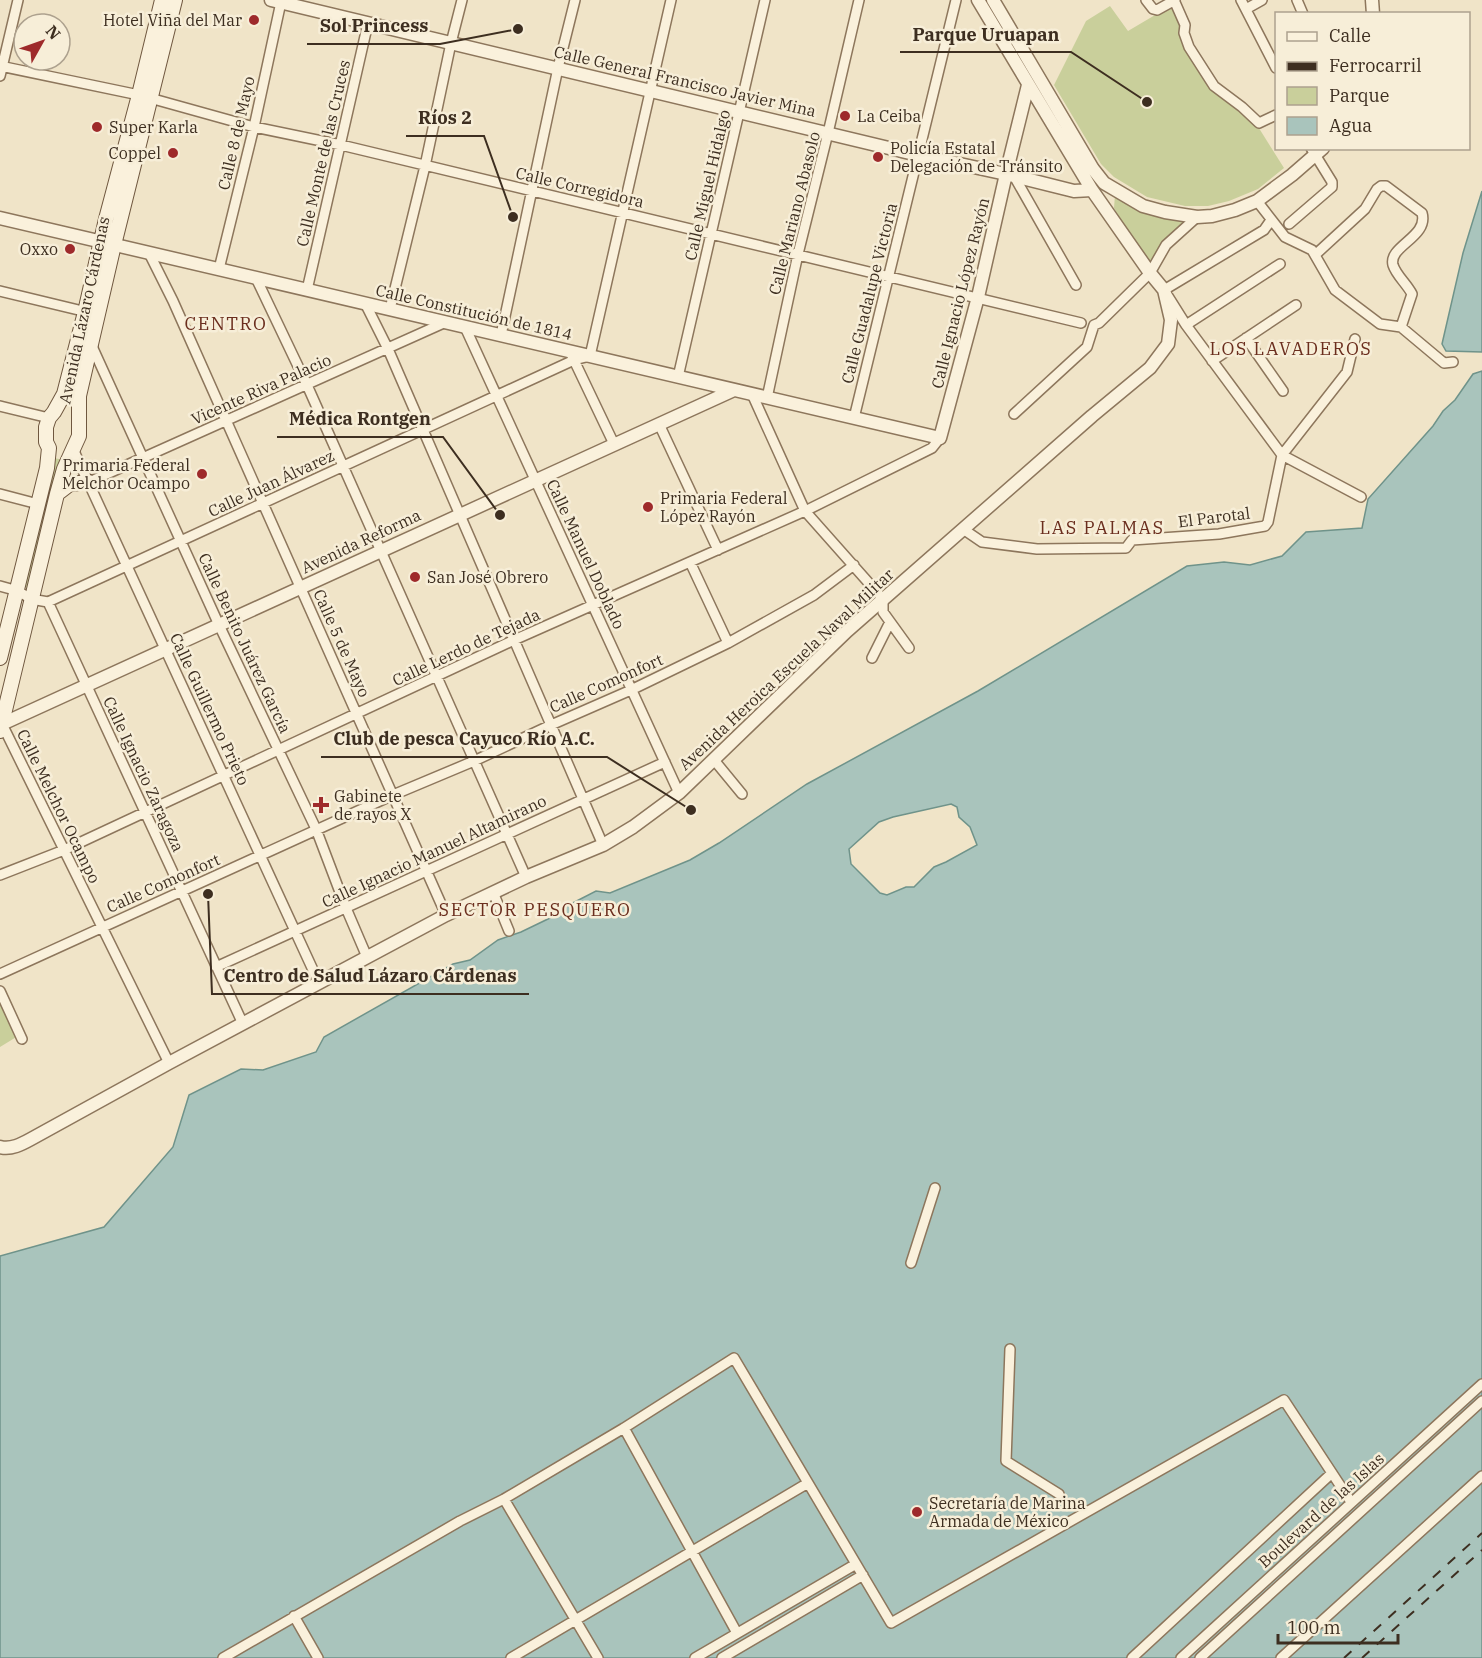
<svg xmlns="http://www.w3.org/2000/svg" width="1482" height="1658" font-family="'IBM Plex Serif',serif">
  <rect width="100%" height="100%" fill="#f0e4c8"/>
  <path fill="#c9cf9b" d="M 1172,5 L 1210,85 L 1257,125 L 1284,168 L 1258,189 L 1229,201 L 1208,206 L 1185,206 L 1147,197 L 1114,177 L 1101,164 L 1054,85 L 1086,21 L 1110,6 L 1128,31 Z
    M 1115,195 L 1188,220 C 1165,237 1161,241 1148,267 L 1114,208 Z
    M 54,458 L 64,460 L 56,470 L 28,586 L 26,588 L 24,587 Z
    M 0,995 L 18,1036 L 0,1047 Z"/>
  <path fill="#a9c4bc" stroke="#6f938a" stroke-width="1.5" fill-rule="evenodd" d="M 1482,191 L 1482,352 L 1446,351 L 1442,344 L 1463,253 Z
    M 1482,371 L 1482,1658 L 0,1658 L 0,1256 L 104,1227 L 173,1147 L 189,1095 L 241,1069 L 263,1070 L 316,1052 L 324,1037 L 453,964 L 470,960 L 498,940 L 521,932 L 550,918 L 563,908 L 596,891 L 610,893 L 690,860 L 719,843 L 807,784 L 978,691 L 1187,566 L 1224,562 L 1250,565 L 1282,556 L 1306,532 L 1362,528 L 1368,499 L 1433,426 L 1443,411 L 1455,400 L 1473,374 ZM 951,804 L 957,807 L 959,817 L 970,827 L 977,845 L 946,862 L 934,867 L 914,887 L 906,887 L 887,895 L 880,893 L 851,864 L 849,849 L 879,822 L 893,817 Z"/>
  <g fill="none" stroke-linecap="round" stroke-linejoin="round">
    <g stroke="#8d765c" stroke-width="12">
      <path id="minor" d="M 1146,0 L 1153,9 L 1157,10 L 1175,0
        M 1174,0 L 1185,25 L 1184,33 L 1189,47 L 1214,86 L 1242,107 L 1259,123 L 1276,115
        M 1241,0 L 1276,68
        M 1297,0 L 1303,14
        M 1246,9 L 1262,0
        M 0,66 L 139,95 L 254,127 L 341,145 L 1081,323
        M 0,76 L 18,0
        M 1014,176 L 1076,285
        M 1257,201 L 1285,237 L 1312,250 L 1335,290 L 1380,324 L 1401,327 L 1444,363 L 1453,362
        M 1271,220 L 1264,230 L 1164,290 L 1186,325 L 1282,455 L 1361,497
        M 1289,224 L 1332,187 L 1332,182 L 1311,148
        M 149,253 L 173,301 L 446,915
        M 1315,255 L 1365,209 L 1377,189 L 1381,186 L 1386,186 L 1422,213 C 1429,237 1388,246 1393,265 C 1396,275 1407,284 1412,294 L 1401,327
        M 219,269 L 254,127 L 281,2
        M 256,278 L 307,385 L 526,877
        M 307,290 L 368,23
        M 0,291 L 91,313
        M 365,303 L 388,349 L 603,845
        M 390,309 L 425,166 L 451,43 L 462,0
        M 1186,325 L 1280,264
        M 465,327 L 679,793
        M 501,335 L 558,68 L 575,0
        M 1246,338 L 1283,391
        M 91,344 L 219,625 L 316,829 L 346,908 L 367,957
        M 572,356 L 614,444
        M 1212,361 L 1296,305
        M 678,377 L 765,0
        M 752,394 L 805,511 L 883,599 L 883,612 L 909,648
        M 767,398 L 798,254 L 828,133 L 859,0
        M 0,406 L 49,418
        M 1014,414 L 1087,347 L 1094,325 L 1099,323 L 1150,273 L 1166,245 L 1197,217
        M 854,418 L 956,0
        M 659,424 L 718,550
        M 73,449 L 319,983
        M 89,482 L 446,322
        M 0,494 L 38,504
        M 963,529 L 982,542 L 1037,549 L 1126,548 L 1132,540 L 1219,534 L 1265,526 L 1268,522 L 1282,455 L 1347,372 L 1355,339
        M 690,562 L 728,643
        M 0,586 L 18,591 L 31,599 L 48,602 L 574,360 L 590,356 L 671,0
        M 48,602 L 243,1024
        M 872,658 L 890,622
        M 2,724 L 169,1063
        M 714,760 L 742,794
        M 0,875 L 64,850 L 514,640 L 805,511 L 932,448 L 940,438
        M 493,892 L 509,931
        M 216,967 L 665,762
        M 0,974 L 393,795 L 474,761 L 551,725 L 631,690 L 728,643 L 814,595 L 854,565
        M 0,991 L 22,1039
        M 911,1263 L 935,1188
        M 1010,1349 L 1006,1461 L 1059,1494
        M 624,1428 L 737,1633
        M 504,1499 L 598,1658
        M 294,1616 L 318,1658
        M 223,1658 L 460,1521 L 504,1499 L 624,1428 L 734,1358 L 891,1623 L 1284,1400 L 1351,1502
        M 511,1658 L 808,1483
        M 695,1658 L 856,1564
        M 722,1658 L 863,1575
        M 1132,1658 L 1332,1473
        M 1181,1658 L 1482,1384
        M 1200,1658 L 1482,1401
        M 1281,1658 L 1482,1476"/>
    </g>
    <g stroke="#8d765c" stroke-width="15">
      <path id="tertiary" d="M 271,0 L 918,155 L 1006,174 L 1074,191 L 1092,190
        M 993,0 L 1093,169 L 1104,183 L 1143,206 L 1165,212 L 1197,217 L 1212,216 L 1235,210 L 1257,201 L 1292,175 L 1323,148
        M 1372,0 L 1373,14
        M 0,218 L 940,438 L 978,297 L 1006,174 L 1028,85
        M 2,724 L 734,390
        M 0,1147 C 11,1150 22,1144 31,1139 L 169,1063 L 446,915 L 526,877 L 603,845 L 633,827 L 679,793 L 847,631 L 1092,416 L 1150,368 L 1168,344 L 1171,320 L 1164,290 L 1150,273 L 1092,190 L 978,0"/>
    </g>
    <g stroke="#6f573f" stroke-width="16">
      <path id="secondary" d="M 57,494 L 70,484 L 89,482
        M 0,658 L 47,468 L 49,448 L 46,442 L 46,427 L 49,418 L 54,412 L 64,394 L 85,312 L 106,219 L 139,95 L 162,0
        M 0,731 L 57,494 L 64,469 L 79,436 L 79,396 L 114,245 L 175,0"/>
    </g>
    <use href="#minor" stroke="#faf1dc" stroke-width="9"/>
    <use href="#tertiary" stroke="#faf1dc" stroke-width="12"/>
    <use href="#secondary" stroke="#faf1dc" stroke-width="14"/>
    <path stroke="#3d2e20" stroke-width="2" stroke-dasharray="10 10" stroke-linecap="butt" d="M 1344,1658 L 1482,1533
      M 1362,1658 L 1482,1550"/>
  </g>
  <g fill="#9e2a2b" stroke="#f7eed8" stroke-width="2">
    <circle cx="254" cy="20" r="6"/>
    <circle cx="845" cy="116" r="6"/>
    <circle cx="97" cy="127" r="6"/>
    <circle cx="173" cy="153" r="6"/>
    <circle cx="878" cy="157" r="6"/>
    <circle cx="70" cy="249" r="6"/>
    <circle cx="202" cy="474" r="6"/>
    <circle cx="648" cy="507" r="6"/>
    <circle cx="415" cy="577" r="6"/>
    <path d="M318 796h6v6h6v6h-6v6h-6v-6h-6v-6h6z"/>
    <circle cx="917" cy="1512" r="6"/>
  </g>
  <g text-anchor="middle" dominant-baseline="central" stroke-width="5" stroke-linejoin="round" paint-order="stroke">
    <g font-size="16" fill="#3d2e20" stroke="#f7eed8" text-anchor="start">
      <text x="242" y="20" text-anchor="end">Hotel Viña del Mar</text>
      <text x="857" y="116">La Ceiba</text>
      <text x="109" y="127">Super Karla</text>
      <text x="890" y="148">Policía Estatal<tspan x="890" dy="18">Delegación de Tránsito</tspan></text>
      <text x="161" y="153" text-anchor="end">Coppel</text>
      <text x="58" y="249" text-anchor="end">Oxxo</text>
      <text x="190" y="465" text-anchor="end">Primaria Federal<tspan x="190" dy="18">Melchor Ocampo</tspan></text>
      <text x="660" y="498">Primaria Federal<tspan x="660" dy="18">López Rayón</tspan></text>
      <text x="427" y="577">San José Obrero</text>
      <text x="334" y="796">Gabinete<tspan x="334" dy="18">de rayos X</tspan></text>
      <text x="929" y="1503">Secretaría de Marina<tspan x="929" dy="18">Armada de México</tspan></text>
    </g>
    <g font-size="16" fill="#3d2e20" stroke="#f7eed8">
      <text transform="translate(685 81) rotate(13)">Calle General Francisco Javier Mina</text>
      <text transform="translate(236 133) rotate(-77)">Calle 8 de Mayo</text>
      <text transform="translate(323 153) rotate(-77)">Calle Monte de las Cruces</text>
      <text transform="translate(707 185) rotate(-77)">Calle Miguel Hidalgo</text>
      <text transform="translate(580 187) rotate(13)">Calle Corregidora</text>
      <text transform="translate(794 213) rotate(-76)">Calle Mariano Abasolo</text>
      <text transform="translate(869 293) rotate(-76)">Calle Guadalupe Victoria</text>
      <text transform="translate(960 293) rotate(-76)">Calle Ignacio López Rayón</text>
      <text transform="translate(84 310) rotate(-78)">Avenida Lázaro Cárdenas</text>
      <text transform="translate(474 312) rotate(13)">Calle Constitución de 1814</text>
      <text transform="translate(261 389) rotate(-24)">Vicente Riva Palacio</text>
      <text transform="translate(271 483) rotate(-25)">Calle Juan Álvarez</text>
      <text transform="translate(1214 517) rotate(-7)">El Parotal</text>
      <text transform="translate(361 541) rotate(-25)">Avenida Reforma</text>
      <text transform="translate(586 554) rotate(65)">Calle Manuel Doblado</text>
      <text transform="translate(245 643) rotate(65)">Calle Benito Juárez García</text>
      <text transform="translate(342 643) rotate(66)">Calle 5 de Mayo</text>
      <text transform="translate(466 647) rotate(-25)">Calle Lerdo de Tejada</text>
      <text transform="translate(786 669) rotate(-43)">Avenida Heroica Escuela Naval Militar</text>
      <text transform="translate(606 683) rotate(-24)">Calle Comonfort</text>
      <text transform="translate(210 709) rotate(65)">Calle Guillermo Prieto</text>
      <text transform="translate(144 774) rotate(65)">Calle Ignacio Zaragoza</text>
      <text transform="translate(59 806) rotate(64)">Calle Melchor Ocampo</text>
      <text transform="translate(434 851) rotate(-25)">Calle Ignacio Manuel Altamirano</text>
      <text transform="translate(163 883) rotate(-24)">Calle Comonfort</text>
      <text transform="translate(1321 1510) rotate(-42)">Boulevard de las Islas</text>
    </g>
    <g font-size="18" letter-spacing="1.5" fill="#6b2e1e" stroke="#f7eed8">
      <text x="226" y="323">CENTRO</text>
      <text x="1291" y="348">LOS LAVADEROS</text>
      <text x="1102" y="527">LAS PALMAS</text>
      <text x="535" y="909">SECTOR PESQUERO</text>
    </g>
  </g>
  <path fill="none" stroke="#3d2e20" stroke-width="2" d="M518 29L440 44H307M1147 102L1071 52H900M513 217L484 136H406M500 515L443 437H277M691 810L607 757H321M208 894L212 994H529"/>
  <g fill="#3d2e20" stroke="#f7eed8" stroke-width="2">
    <circle cx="518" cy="29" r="6"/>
    <circle cx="1147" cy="102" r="6"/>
    <circle cx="513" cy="217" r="6"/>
    <circle cx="500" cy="515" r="6"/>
    <circle cx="691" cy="810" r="6"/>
    <circle cx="208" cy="894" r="6"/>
  </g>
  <g font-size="18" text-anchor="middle" font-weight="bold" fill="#3d2e20" stroke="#f7eed8" stroke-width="5" stroke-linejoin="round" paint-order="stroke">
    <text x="374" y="32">Sol Princess</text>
    <text x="986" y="41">Parque Uruapan</text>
    <text x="445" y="124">Ríos 2</text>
    <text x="360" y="425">Médica Rontgen</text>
    <text x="464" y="745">Club de pesca Cayuco Río A.C.</text>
    <text x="370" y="982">Centro de Salud Lázaro Cárdenas</text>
  </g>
  <rect x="1275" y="12" width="195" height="138" fill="#f7eed8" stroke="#ada18e" stroke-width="1.5"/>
  <rect x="1287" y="32" width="30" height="9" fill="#faf1dc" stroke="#ada18e" stroke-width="1.5"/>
  <text x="1329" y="42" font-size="18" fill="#3d2e20">Calle</text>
  <rect x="1287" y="62" width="30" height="9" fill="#3d2e20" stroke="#ada18e" stroke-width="1.5"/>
  <text x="1329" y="72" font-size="18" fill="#3d2e20">Ferrocarril</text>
  <rect x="1287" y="87" width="30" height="18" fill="#c9cf9b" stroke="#ada18e" stroke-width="1.5"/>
  <text x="1329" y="102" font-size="18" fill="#3d2e20">Parque</text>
  <rect x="1287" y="117" width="30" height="18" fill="#a9c4bc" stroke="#ada18e" stroke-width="1.5"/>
  <text x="1329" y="132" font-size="18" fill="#3d2e20">Agua</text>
  <g transform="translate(42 42) rotate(50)"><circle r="28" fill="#f7eed8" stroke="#ada18e" stroke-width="1.5"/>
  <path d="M0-4.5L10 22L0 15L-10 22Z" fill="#9e2a2b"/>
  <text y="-9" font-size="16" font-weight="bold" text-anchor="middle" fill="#3d2e20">N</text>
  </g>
  <path d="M1278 1634v9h120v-9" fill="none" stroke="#3d2e20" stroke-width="3"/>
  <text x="1287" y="1634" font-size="18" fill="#3d2e20" stroke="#f7eed8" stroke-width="4.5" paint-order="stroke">100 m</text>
</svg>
